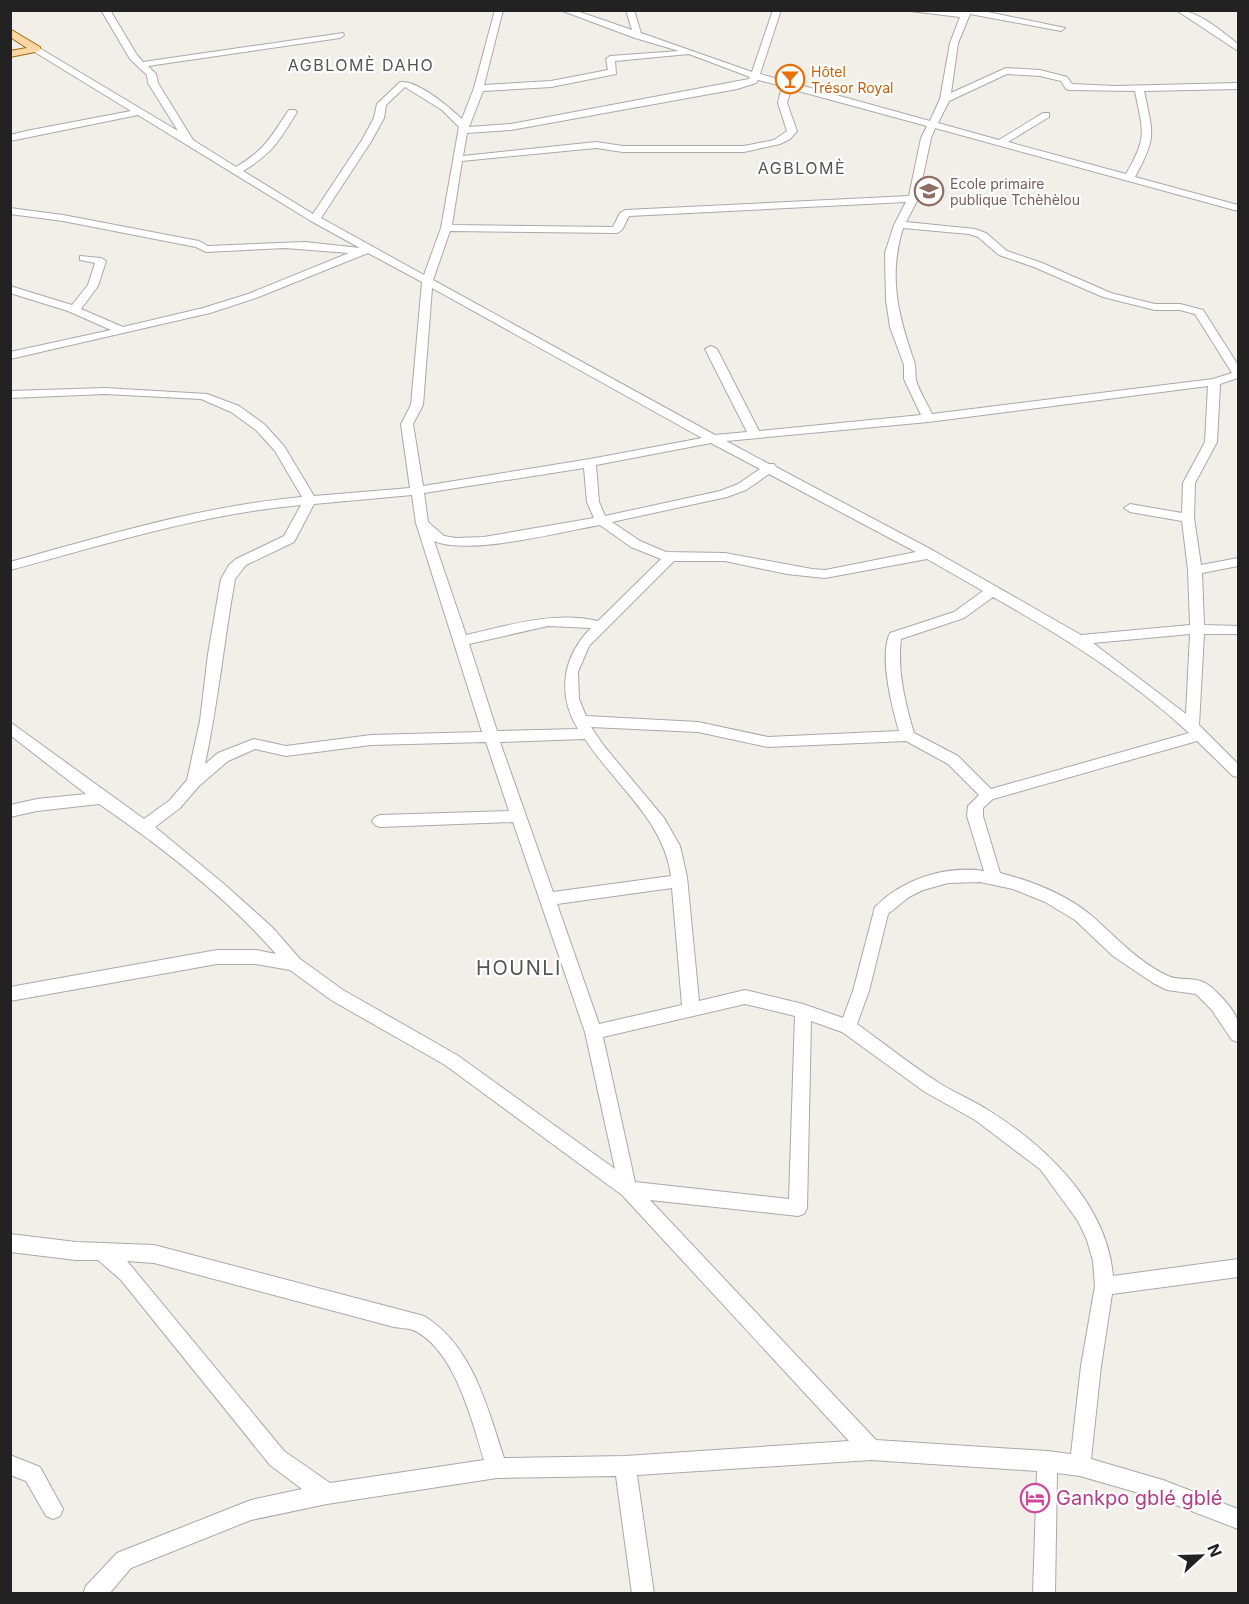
<svg xmlns="http://www.w3.org/2000/svg" width="1249" height="1604" font-family="Inter,sans-serif">
  <rect width="100%" height="100%" fill="#f2efe9"/>
  <g fill="none" stroke-linecap="round" stroke-linejoin="round">
    <g stroke="#a9a9a9" stroke-width="2">
      <path id="minor" d="M 101,10 L 110,10 L 137,55 L 143,62 L 343,33 L 344,35 L 340,38 L 148,66 L 156,74 L 158,83 L 193,140 L 236,167 C 267,148 269,139 289,110 L 295,110 L 297,112 C 279,141 273,153 243,171 L 313,214 L 362,140 L 374,118 L 377,104 L 400,82 C 418,80 449,107 462,119 L 474,88 L 495,10 L 503,10 L 484,85 L 551,81 L 608,70 L 606,59 L 610,56 L 679,51 L 635,38 L 560,10 L 574,10 L 632,30 L 626,10 L 634,10 L 641,33 L 752,72 L 773,10 L 781,10 L 760,74 L 930,121 L 940,99 L 950,43 L 960,17 L 902,10 L 962,12 L 978,10 L 1065,28 L 1061,31 L 970,14 L 958,43 L 951,93 L 1006,68 L 1040,70 L 1067,77 L 1072,84 L 1115,86 L 1238,83 L 1238,89 L 1144,91 C 1153,134 1157,137 1135,177 L 1238,205 L 1238,211 L 935,128 L 931,138 L 918,199 L 906,222 L 975,229 L 986,233 L 1007,251 L 1042,263 L 1111,293 L 1155,304 L 1180,304 L 1203,310 L 1238,365 L 1238,378 L 1220,384 L 1217,442 L 1195,483 L 1194,518 L 1201,565 L 1238,558 L 1238,566 L 1202,573 L 1204,625 L 1238,626 L 1238,634 L 1204,634 L 1199,725 L 1238,764 L 1238,777 L 1233,776 L 1197,741 L 993,799 L 983,808 L 983,816 L 1000,873 C 1032,881 1067,895 1092,916 C 1116,937 1138,962 1168,976 C 1182,982 1197,975 1211,987 C 1220,995 1236,1011 1238,1023 C 1239,1029 1238,1036 1238,1042 L 1232,1040 L 1211,1009 L 1196,994 L 1167,990 L 1153,983 L 1113,956 L 1075,920 L 1045,902 L 1013,889 L 980,882 L 948,883 L 923,890 L 909,897 L 888,914 L 869,991 L 857,1024 C 885,1044 911,1065 939,1083 C 955,1093 972,1100 988,1110 C 1046,1146 1107,1204 1113,1276 L 1238,1259 L 1238,1277 L 1112,1294 L 1101,1366 L 1091,1459 L 1163,1480 L 1238,1509 L 1238,1529 L 1163,1500 L 1080,1476 L 1057,1473 L 1055,1594 L 1033,1594 L 1037,1471 L 871,1460 L 637,1475 L 654,1594 L 632,1594 L 616,1476 L 497,1478 L 327,1504 L 251,1520 L 131,1568 L 109,1594 L 83,1594 L 86,1586 L 117,1553 L 251,1500 L 302,1489 L 270,1465 L 121,1280 L 98,1260 L 76,1260 L 10,1252 L 10,1234 L 76,1242 L 154,1245 L 424,1316 C 472,1345 487,1406 504,1458 L 625,1456 L 849,1441 L 622,1195 L 445,1065 L 331,1000 L 290,970 L 256,964 L 217,964 L 10,1001 L 10,987 L 217,950 L 256,950 L 276,954 C 225,896 162,847 99,804 L 37,811 L 10,817 L 10,805 L 37,799 L 86,794 L 10,735 L 10,722 L 144,819 L 170,800 L 187,780 L 200,721 L 208,654 L 221,579 L 229,565 L 236,559 L 284,536 L 301,505 C 201,514 107,544 10,570 L 10,562 C 107,535 202,506 302,497 L 275,451 L 256,430 L 231,412 L 201,399 L 105,394 L 10,398 L 10,391 L 105,388 L 207,394 L 239,406 L 264,424 L 284,446 L 314,496 L 410,488 L 401,424 L 411,405 L 422,282 L 368,253 L 256,298 L 210,313 L 10,359 L 10,352 L 111,330 L 68,311 L 10,293 L 10,286 L 72,305 L 88,285 L 95,263 L 80,260 L 80,256 L 101,258 L 106,261 L 98,286 L 81,309 L 123,327 L 203,308 L 248,294 L 349,253 L 285,248 L 206,252 L 196,247 L 63,221 L 10,214 L 10,208 L 63,215 L 199,241 L 208,246 L 305,242 L 360,248 L 311,221 L 138,115 L 10,141 L 10,135 L 26,131 L 131,111 L 33,51 L 32,49 L 36,46 L 178,131 L 148,83 L 147,75 L 130,59 ZM 689,54 L 750,77 L 749,79 L 511,124 L 469,127 L 483,91 L 551,87 L 616,74 L 615,61 ZM 1007,74 L 1040,76 L 1061,81 L 1066,89 L 1069,90 L 1135,91 C 1143,133 1148,136 1126,174 L 1008,142 L 1049,117 L 1049,113 L 1043,113 L 999,140 L 938,123 L 949,101 ZM 758,80 L 782,86 L 778,103 L 787,131 L 774,140 L 744,146 L 623,146 L 596,142 L 463,156 L 467,133 L 511,130 L 737,89 L 756,83 ZM 405,87 L 442,110 L 459,127 L 441,228 L 424,275 L 321,218 L 372,140 L 384,118 L 386,105 ZM 791,89 L 927,126 L 921,138 L 909,196 L 625,210 L 620,213 L 613,227 L 452,225 L 462,161 L 596,148 L 623,152 L 744,152 L 780,144 L 790,139 L 797,131 L 787,103 ZM 906,202 L 894,225 L 885,253 L 886,300 L 890,327 L 904,365 L 904,379 L 921,415 L 759,431 L 717,349 L 711,346 L 705,349 L 747,432 L 715,435 L 433,280 L 450,231 L 617,233 L 622,230 L 629,216 ZM 903,228 L 969,234 L 978,237 L 999,255 L 1034,267 L 1103,297 L 1155,310 L 1180,310 L 1195,314 L 1232,373 L 1213,379 L 932,414 C 927,403 919,391 916,380 C 915,374 916,367 914,361 C 898,315 888,277 903,228 ZM 432,288 L 702,438 L 590,459 L 423,486 L 413,424 L 423,405 ZM 1208,386 L 1205,442 L 1183,483 L 1182,513 L 1130,504 L 1124,508 L 1130,512 L 1182,521 L 1188,570 L 1190,625 L 1081,635 L 934,551 L 776,467 L 774,464 L 769,464 L 726,441 L 928,422 ZM 711,443 L 760,469 L 738,484 L 720,491 L 605,516 L 599,502 L 596,465 ZM 584,468 L 587,502 L 594,518 L 484,537 L 456,538 L 444,536 L 428,522 L 424,493 ZM 769,474 L 916,552 L 825,570 L 812,569 L 725,553 L 666,552 L 640,541 L 612,522 L 727,497 L 746,490 ZM 412,495 L 416,523 L 482,732 L 371,735 L 286,746 L 254,739 L 218,753 L 205,764 C 218,703 224,641 235,579 L 246,565 L 294,542 L 314,504 ZM 600,525 L 631,547 L 661,559 L 598,621 C 553,611 510,625 466,635 L 434,541 C 470,556 559,532 600,525 ZM 927,559 L 983,591 L 954,612 L 890,633 C 879,656 892,707 899,731 L 768,737 L 698,722 L 586,716 L 579,699 L 578,672 L 589,646 L 674,561 L 725,561 L 787,574 L 825,578 ZM 993,597 C 1062,636 1130,678 1189,733 L 991,789 L 958,756 L 914,733 C 905,703 897,670 901,639 L 964,618 ZM 548,626 L 591,628 C 562,657 557,695 578,729 L 497,731 L 469,644 ZM 1190,634 L 1186,714 L 1093,643 ZM 591,727 L 698,732 L 768,747 L 906,741 L 948,764 L 979,795 L 968,806 L 967,816 L 984,871 C 945,865 903,879 875,907 L 853,991 L 843,1018 L 803,1004 L 745,990 L 699,1001 L 687,877 L 680,846 L 664,818 L 604,746 ZM 585,739 C 614,784 664,820 671,876 L 553,892 L 500,742 ZM 486,742 L 509,811 L 380,815 L 375,817 L 372,821 L 375,825 L 380,827 L 513,822 L 585,1032 L 615,1169 L 457,1055 L 343,990 L 300,959 L 272,927 L 224,884 L 155,827 L 180,808 L 199,786 L 228,761 L 255,749 L 286,756 L 371,745 ZM 672,888 L 682,1005 L 599,1024 L 557,904 ZM 745,1004 L 795,1016 L 789,1199 L 635,1182 L 603,1037 ZM 811,1021 L 842,1032 L 925,1092 L 975,1120 L 1040,1169 L 1078,1221 L 1087,1240 L 1093,1261 L 1095,1286 L 1081,1366 L 1071,1454 L 1047,1451 L 876,1440 L 650,1200 L 798,1216 L 804,1214 L 807,1208 ZM 127,1261 L 154,1263 L 394,1327 C 400,1328 407,1328 413,1330 C 454,1348 472,1420 484,1460 L 330,1483 L 284,1451 Z
        M 1176,10 C 1198,10 1221,31 1238,44 L 1238,51 Z
        M 10,1455 L 40,1467 L 63,1509 L 60,1516 L 53,1519 L 46,1516 L 26,1481 L 10,1475 Z"/>
    </g>
    <g stroke="#a06b00" stroke-width="2">
      <path id="major" d="M 10,29 L 40,47 L 40,51 L 10,57 L 10,51 L 27,48 L 10,37 Z"/>
    </g>
    <use href="#minor" fill="#fff" fill-rule="evenodd"/>
    <use href="#major" fill="#fcd6a4" fill-rule="evenodd"/>
  </g>
  <defs>
    <g id="bar-ring" transform="scale(1.5)"><circle r="9.5" fill="#fff" stroke="#e8710a" stroke-width="1.5"/><path d="M-6-5H6L.8 .8V4.5H3.5V6h-7V4.5H-.8V.8Z" fill="#e8710a"/></g>
    <g id="school-ring" transform="scale(1.5)"><circle r="9.5" fill="#fff" stroke="#8d6e63" stroke-width="1.5"/><path d="M0-5L7-2L0 1L-7-2ZM-4 1L0 2.5L4 1V4Q0 6-4 4Z" fill="#8d6e63"/></g>
    <g id="hotel-ring" transform="scale(1.5)"><circle r="9.5" fill="#fff" stroke="#d1479c" stroke-width="1.5"/><path d="M-6-4.5h1.5V1H6V5H4.5V3h-9V5H-6ZM-4 0a1.8 1.8 0 1 1 3.6 0ZM.5 0V-2.5h3Q6-2.5 6 0Z" fill="#d1479c"/></g>
  </defs>
  <g fill-rule="evenodd">
    <use href="#bar-ring" x="790" y="79"/>
    <use href="#school-ring" x="929" y="191"/>
    <use href="#hotel-ring" x="1035" y="1498"/>
  </g>
  <g text-anchor="middle" dominant-baseline="central" stroke-width="4.5" stroke-linejoin="round" paint-order="stroke">
    <g font-size="14" fill="#c56008" stroke="#fff" text-anchor="start">
      <text x="811" y="71">Hôtel<tspan x="811" dy="16">Trésor Royal</tspan></text>
    </g>
    <g font-size="14" fill="#785e54" stroke="#fff" text-anchor="start">
      <text x="950" y="183">Ecole primaire<tspan x="950" dy="16">publique Tchèhèlou</tspan></text>
    </g>
    <g font-size="16" letter-spacing="1.5" fill="#555" stroke="#fff">
      <text x="361" y="65">AGBLOMÈ DAHO</text>
      <text x="802" y="168">AGBLOMÈ</text>
    </g>
    <g font-size="20" letter-spacing="1.5" fill="#555" stroke="#fff">
      <text x="519" y="968">HOUNLI</text>
    </g>
    <g font-size="20" fill="#b23c85" stroke="#fff" text-anchor="start">
      <text x="1056" y="1498">Gankpo gblé gblé</text>
    </g>
  </g>
  <rect width="1249" height="1604" fill="none" stroke="#222222" stroke-width="24"/>
  <g transform="translate(1201 1556) rotate(68)" stroke="#ffffff" stroke-width="4.5" paint-order="stroke">
  <path d="M0-4.5L10 22L0 15L-10 22Z" fill="#222222"/>
  <text y="-9" font-size="16" font-weight="bold" text-anchor="middle" fill="#222222">N</text>
  </g>
</svg>
